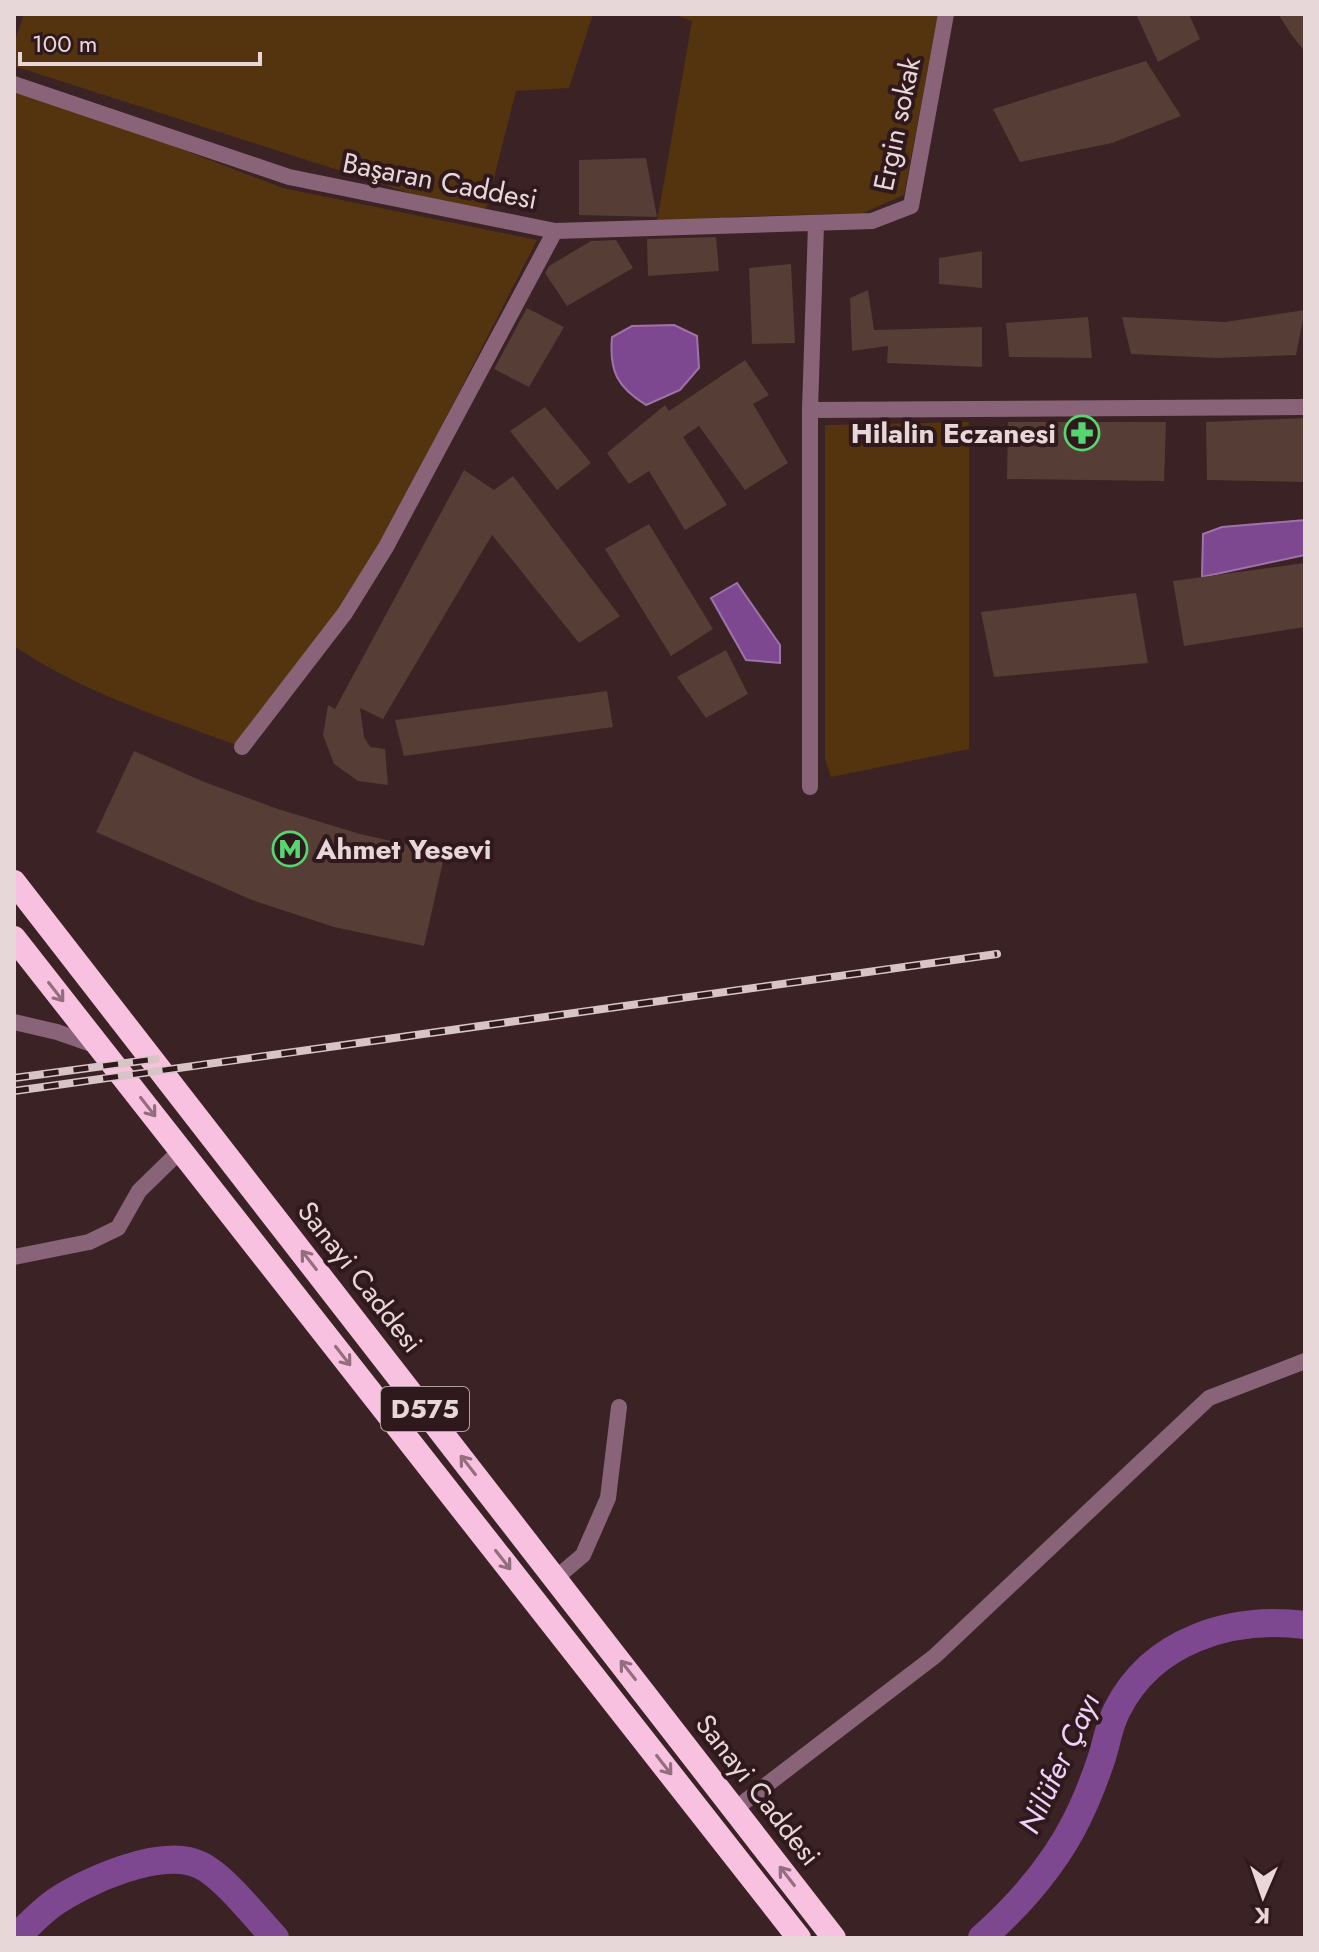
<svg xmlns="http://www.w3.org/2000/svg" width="1319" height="1952" font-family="Jost,sans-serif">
  <rect width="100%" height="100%" fill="#3b2225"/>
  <path fill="#54340f" d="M 24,14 L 593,14 L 569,88 L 516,91 L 484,217 L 14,66 L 14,43 Z
    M 672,14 L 938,14 L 904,195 L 863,213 L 731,217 L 656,228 L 692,21 Z
    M 14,85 L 283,188 L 537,240 L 351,603 L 242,747 C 163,718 84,693 14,646 Z
    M 969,422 L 969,749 L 831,777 L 825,759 L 825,425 Z"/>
  <path fill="#7e4891" stroke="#9e73a7" stroke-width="2" d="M 674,325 L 697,336 L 699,368 L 680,390 L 646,405 C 617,387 609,371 612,337 L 632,326 Z
    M 1305,520 L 1305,555 L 1202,577 L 1203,534 L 1222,527 Z
    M 737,583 L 780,645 L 780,663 L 746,660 L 711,598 Z"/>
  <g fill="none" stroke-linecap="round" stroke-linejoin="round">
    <path stroke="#7e4891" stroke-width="28" d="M 15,1938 C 27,1927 38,1915 51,1905 C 82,1882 163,1846 200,1865 C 224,1876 256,1918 275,1938
      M 982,1938 C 1020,1904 1054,1866 1077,1819 C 1087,1799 1095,1778 1102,1757 C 1107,1741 1109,1725 1117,1710 C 1152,1640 1231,1616 1305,1625"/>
  </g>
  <path fill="#563d35" d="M 1136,14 L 1189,14 L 1200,39 L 1158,62 Z
    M 1278,14 L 1305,14 L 1305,52 L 1291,34 Z
    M 1146,61 L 1181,116 L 1112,143 L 1020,162 L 993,109 Z
    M 646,158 L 657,217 L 579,215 L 579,160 Z
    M 716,237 L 719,271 L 648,276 L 647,239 Z
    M 616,240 L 633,268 L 567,306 L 545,273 L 549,266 L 591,241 Z
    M 982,251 L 982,288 L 939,284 L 939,258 Z
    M 791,264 L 795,343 L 752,344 L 749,268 Z
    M 868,290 L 874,330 L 982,327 L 982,367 L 887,363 L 888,346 L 852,351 L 850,298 Z
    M 527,308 L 564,327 L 529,387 L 494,369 Z
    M 1305,310 L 1296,355 L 1217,358 L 1131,354 L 1122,317 L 1225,322 Z
    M 1088,317 L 1092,358 L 1009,357 L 1006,323 Z
    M 745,360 L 769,395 L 753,404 L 788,463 L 745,490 L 699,426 L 683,437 L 727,505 L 685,530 L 649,471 L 629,484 L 607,453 L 665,405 L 669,411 Z
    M 545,407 L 591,463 L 557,490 L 510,431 Z
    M 1305,418 L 1305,482 L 1207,480 L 1206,422 Z
    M 1008,422 L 1166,422 L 1164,481 L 1007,479 Z
    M 464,470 L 494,490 L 513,476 L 620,616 L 579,643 L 492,535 L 383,719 L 360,708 L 364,737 L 370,747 L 385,749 L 388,785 L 358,781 L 334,764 L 323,735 L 328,705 L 335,709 Z
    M 649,524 L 713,629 L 671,656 L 605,549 Z
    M 1305,563 L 1305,627 L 1184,646 L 1173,581 Z
    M 1136,593 L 1148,663 L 994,677 L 981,612 Z
    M 726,650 L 748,694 L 706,718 L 677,677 Z
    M 607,691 L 613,727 L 404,756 L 395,720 Z
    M 134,751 L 202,781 L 278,809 L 360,834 L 445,853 L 424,946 L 334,927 L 252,900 L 96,832 Z"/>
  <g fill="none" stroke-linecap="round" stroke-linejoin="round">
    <path stroke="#896479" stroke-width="16" d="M 14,84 L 289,177 L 555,231 L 872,221 L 911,206 L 946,14
      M 810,410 L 1305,407
      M 242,747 L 345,613 L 386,547 L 555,231
      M 810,787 L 810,410 L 816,225
      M 14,1022 L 57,1032 L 97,1046
      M 14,1257 L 89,1242 L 118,1228 L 139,1191 L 181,1150
      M 556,1578 L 583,1555 L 608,1498 L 619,1407
      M 735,1809 L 935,1656 L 1209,1398 L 1305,1361"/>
    <path stroke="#f9c1e0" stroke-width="24" d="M 14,882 L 834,1938
      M 14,938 L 799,1938"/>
    <g stroke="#d6c4c6" stroke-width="8">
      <path id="rail" d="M 14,1078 L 156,1059
        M 14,1091 L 997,954"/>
    </g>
    <use href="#rail" stroke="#30191c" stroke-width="5" stroke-dasharray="15" stroke-linecap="butt"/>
  </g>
  <defs><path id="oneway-shaft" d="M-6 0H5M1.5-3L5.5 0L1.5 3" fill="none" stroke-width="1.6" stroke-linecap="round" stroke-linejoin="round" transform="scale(2)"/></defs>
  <g stroke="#946d7e">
    <use href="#oneway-shaft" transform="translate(56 992) rotate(52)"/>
    <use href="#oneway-shaft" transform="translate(148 1107) rotate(52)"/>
    <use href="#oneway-shaft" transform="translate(309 1260) rotate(-128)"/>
    <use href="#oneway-shaft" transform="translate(343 1356) rotate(52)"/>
    <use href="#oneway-shaft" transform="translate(468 1465) rotate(-128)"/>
    <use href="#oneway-shaft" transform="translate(503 1560) rotate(52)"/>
    <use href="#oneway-shaft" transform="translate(628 1670) rotate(-128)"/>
    <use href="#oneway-shaft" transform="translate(664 1765) rotate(52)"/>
    <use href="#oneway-shaft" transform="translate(787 1876) rotate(-128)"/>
  </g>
  <defs>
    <g id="pharmacy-ring" transform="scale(1.8)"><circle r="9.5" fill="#30191c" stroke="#56d671" stroke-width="1.5"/><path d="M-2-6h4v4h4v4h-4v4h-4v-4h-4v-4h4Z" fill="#56d671"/></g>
    <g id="metro-ring" transform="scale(1.8)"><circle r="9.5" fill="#30191c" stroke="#56d671" stroke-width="1.5"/><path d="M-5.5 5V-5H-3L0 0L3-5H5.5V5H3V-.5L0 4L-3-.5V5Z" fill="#56d671"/></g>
  </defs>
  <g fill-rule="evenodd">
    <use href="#pharmacy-ring" x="1082" y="433"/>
    <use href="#metro-ring" x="290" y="849"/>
  </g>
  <g text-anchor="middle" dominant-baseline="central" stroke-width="8" stroke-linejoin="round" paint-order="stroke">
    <rect fill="#30191c" stroke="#b19ea0" stroke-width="2" x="381" y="1387" width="88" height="44" rx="6"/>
    <g font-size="26" font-weight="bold" fill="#e8d7d9">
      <text x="425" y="1409">D575</text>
    </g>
    <g font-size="28" fill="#e8d7d9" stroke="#30191c">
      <text transform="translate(897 124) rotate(-78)">Ergin sokak</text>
      <text transform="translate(440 181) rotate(11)">Başaran Caddesi</text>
      <text transform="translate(360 1277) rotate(52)">Sanayi Caddesi</text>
      <text transform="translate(758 1790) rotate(52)">Sanayi Caddesi</text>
    </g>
    <g font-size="28" font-weight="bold" fill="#e8d7d9" stroke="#30191c" text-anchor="end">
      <text x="1056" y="433">Hilalin Eczanesi</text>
      <text x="316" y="849" text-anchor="start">Ahmet Yesevi</text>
    </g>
    <g font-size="30" font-style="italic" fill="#eed1f9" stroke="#30191c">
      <text transform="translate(1059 1763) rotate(-65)">Nilüfer Çayı</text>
    </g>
  </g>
  <rect width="1319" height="1952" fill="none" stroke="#e8d7d9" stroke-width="32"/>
  <g transform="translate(1263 1896) rotate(182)" stroke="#30191c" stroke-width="6" paint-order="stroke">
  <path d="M0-6L14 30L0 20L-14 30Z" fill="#e8d7d9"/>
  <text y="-12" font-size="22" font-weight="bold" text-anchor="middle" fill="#e8d7d9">K</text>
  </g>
  <path d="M20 52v12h240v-12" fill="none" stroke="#e8d7d9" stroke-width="4"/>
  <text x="32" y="52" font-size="24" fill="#e8d7d9" stroke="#30191c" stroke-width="6" paint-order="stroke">100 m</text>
</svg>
